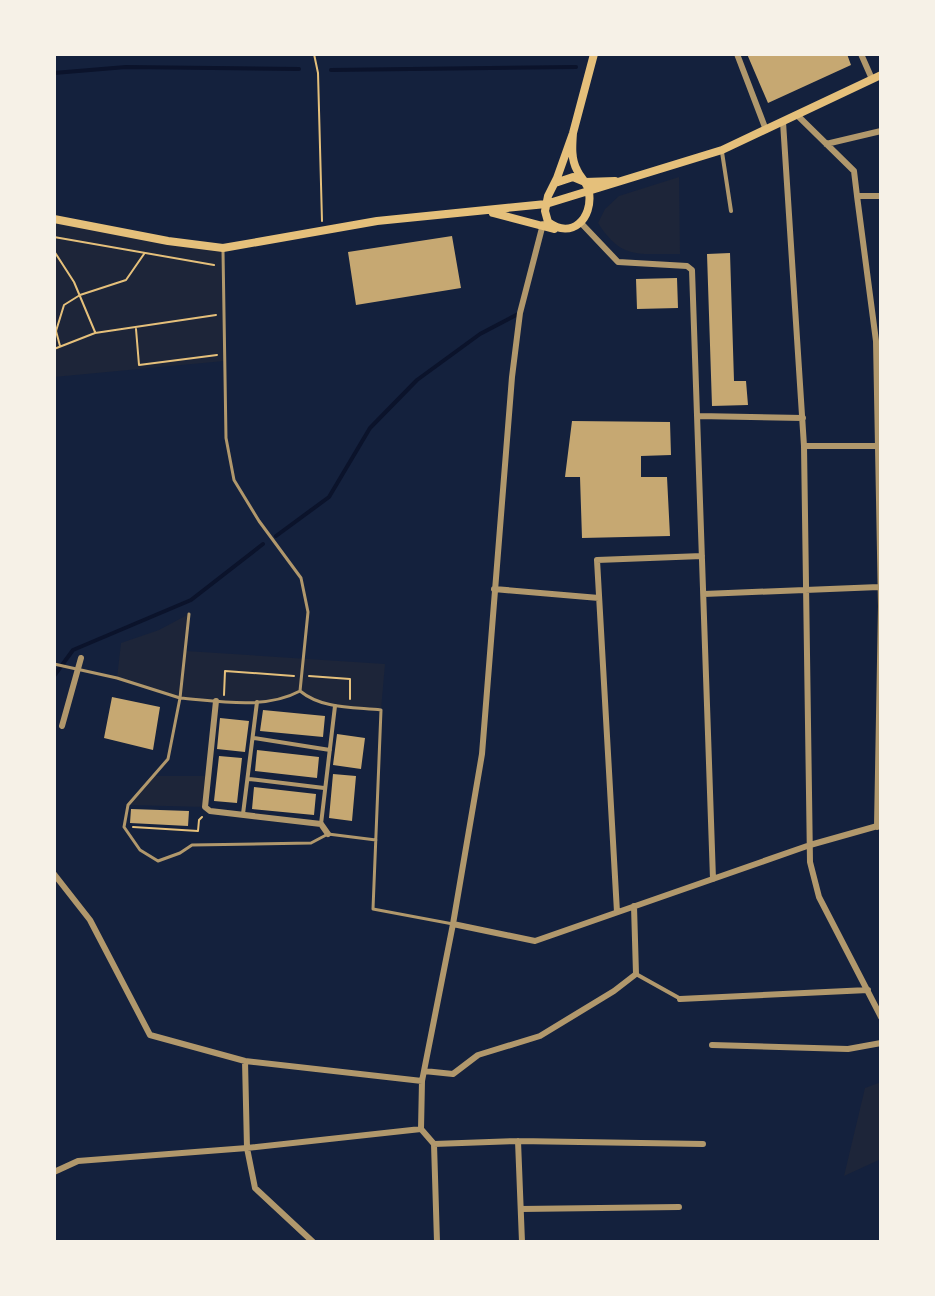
<svg xmlns="http://www.w3.org/2000/svg" width="935" height="1296" font-family="'Archivo Narrow',sans-serif">
<style>
.green{fill:#1d2539}
.lines{fill:none;stroke-linecap:round;stroke-linejoin:round}
.stream{stroke:#0b132b;stroke-width:4}
.building{fill:#c6a872}
.path{stroke:#e5c07b;stroke-width:2}
.service{stroke:#b1986c;stroke-width:3}
.pedestrian{stroke:#b1986c;stroke-width:4}
.minor{stroke:#b1986c;stroke-width:6}
.secondary{stroke:#e5c07b;stroke-width:8}
</style>
<rect width="100%" height="100%" fill="#14213d"/>
<path class="green" d="M679,177L680,254C640,253 622,261 598,223L605,209L619,196Z
M54,219L223,248L224,361L54,377Z
M189,614L186,651L385,664L381,710C353,708 322,709 300,691C270,707 210,705 177,697C157,692 137,684 117,678L121,643L159,630Z
M154,776H207L205,807L128,805Z
M881,1082V1159L844,1176L865,1088Z"/>
<g class="lines">
<path class="stream" d="M331,70L576,67
M54,73L126,67L299,69
M276,536L329,497L370,428L417,380L480,334L520,313
M54,676L73,650L191,600L263,544"/>
</g>
<path class="building" d="M747,54H847L851,65L768,103Z
M452,236L461,288L356,305L348,252Z
M730,253L734,381H746L748,405L712,406L707,254Z
M677,278L678,308L637,309L636,279Z
M572,421L670,422L671,455L641,456V477H667L670,536L582,538L580,477H565Z
M112,697L160,707L153,750L104,738Z
M263,710L325,716L323,737L260,731Z
M220,718L249,721L245,752L217,749Z
M337,734L365,738L361,769L333,765Z
M257,750L319,757L317,778L255,771Z
M219,756L242,758L237,803L214,801Z
M333,774L356,776L352,821L329,818Z
M254,787L316,794L314,815L252,809Z
M131,809L189,811L188,826L130,823Z"/>
<g class="lines">
<path class="path" d="M314,54L318,73L322,221
M54,237L214,265
M54,251L74,282L95,332
M136,329L139,365L217,355
M60,346L56,331L64,305L80,295L126,280L144,254
M54,349L95,333L216,315
M309,676L350,679V699
M224,695L225,671L294,676
M133,827L198,831L199,820L202,817"/>
<path class="service" d="M223,251L226,438L234,480L259,521L301,578L308,612L300,691C322,709 353,707 381,710L373,909L453,924
M54,664L117,678L180,698L189,614
M300,691C265,710 218,701 180,698L168,759L128,805L124,827L140,850L158,861L180,853L192,845L311,843L328,834L376,840"/>
<path class="pedestrian" d="M722,152L731,211
M254,738L330,750
M249,779L324,788
M243,814L257,702
M321,824L335,706
M636,974L679,998"/>
<path class="minor" d="M737,54L766,130
M861,54L872,79
M797,115L854,171L857,196H881
M783,122L804,446L810,862L819,897L881,1017
M826,144L881,131
M857,196L876,341L881,606L877,827
M581,223L618,262L687,266L692,270L713,879
M698,416L803,418
M804,446H880
M494,589L599,598
M704,594L879,587
M216,701L205,807L210,811L321,824L328,834
M62,726L81,658
M54,874L90,920L150,1035L245,1061L422,1081
M617,912L597,560L702,556
M453,924L535,941L810,845L881,825
M680,999L868,990
M712,1045L848,1049L881,1043
M245,1061L247,1148L255,1188L313,1242
M424,1071L453,1074L478,1055L540,1036L614,991L636,974L634,906
M518,1141L522,1242
M434,1144L518,1141L703,1144
M54,1172L78,1161L247,1148L421,1129
M521,1209L679,1207
M437,1242L434,1144L421,1129L422,1081L453,924L482,754L512,377L520,313L543,224"/>
<path class="secondary" d="M573,133C572,146 571,159 577,170C581,179 588,183 589,192C593,218 572,240 548,222L545,211L548,196L557,178L573,133L594,54
M555,183L573,177L585,182L615,181
M493,213L554,229
M54,219L168,241L223,248L377,221L546,204L722,150L881,75"/>
</g>
<rect width="935" height="1296" fill="none" stroke="#f6f1e7" stroke-width="112"/>
</svg>
